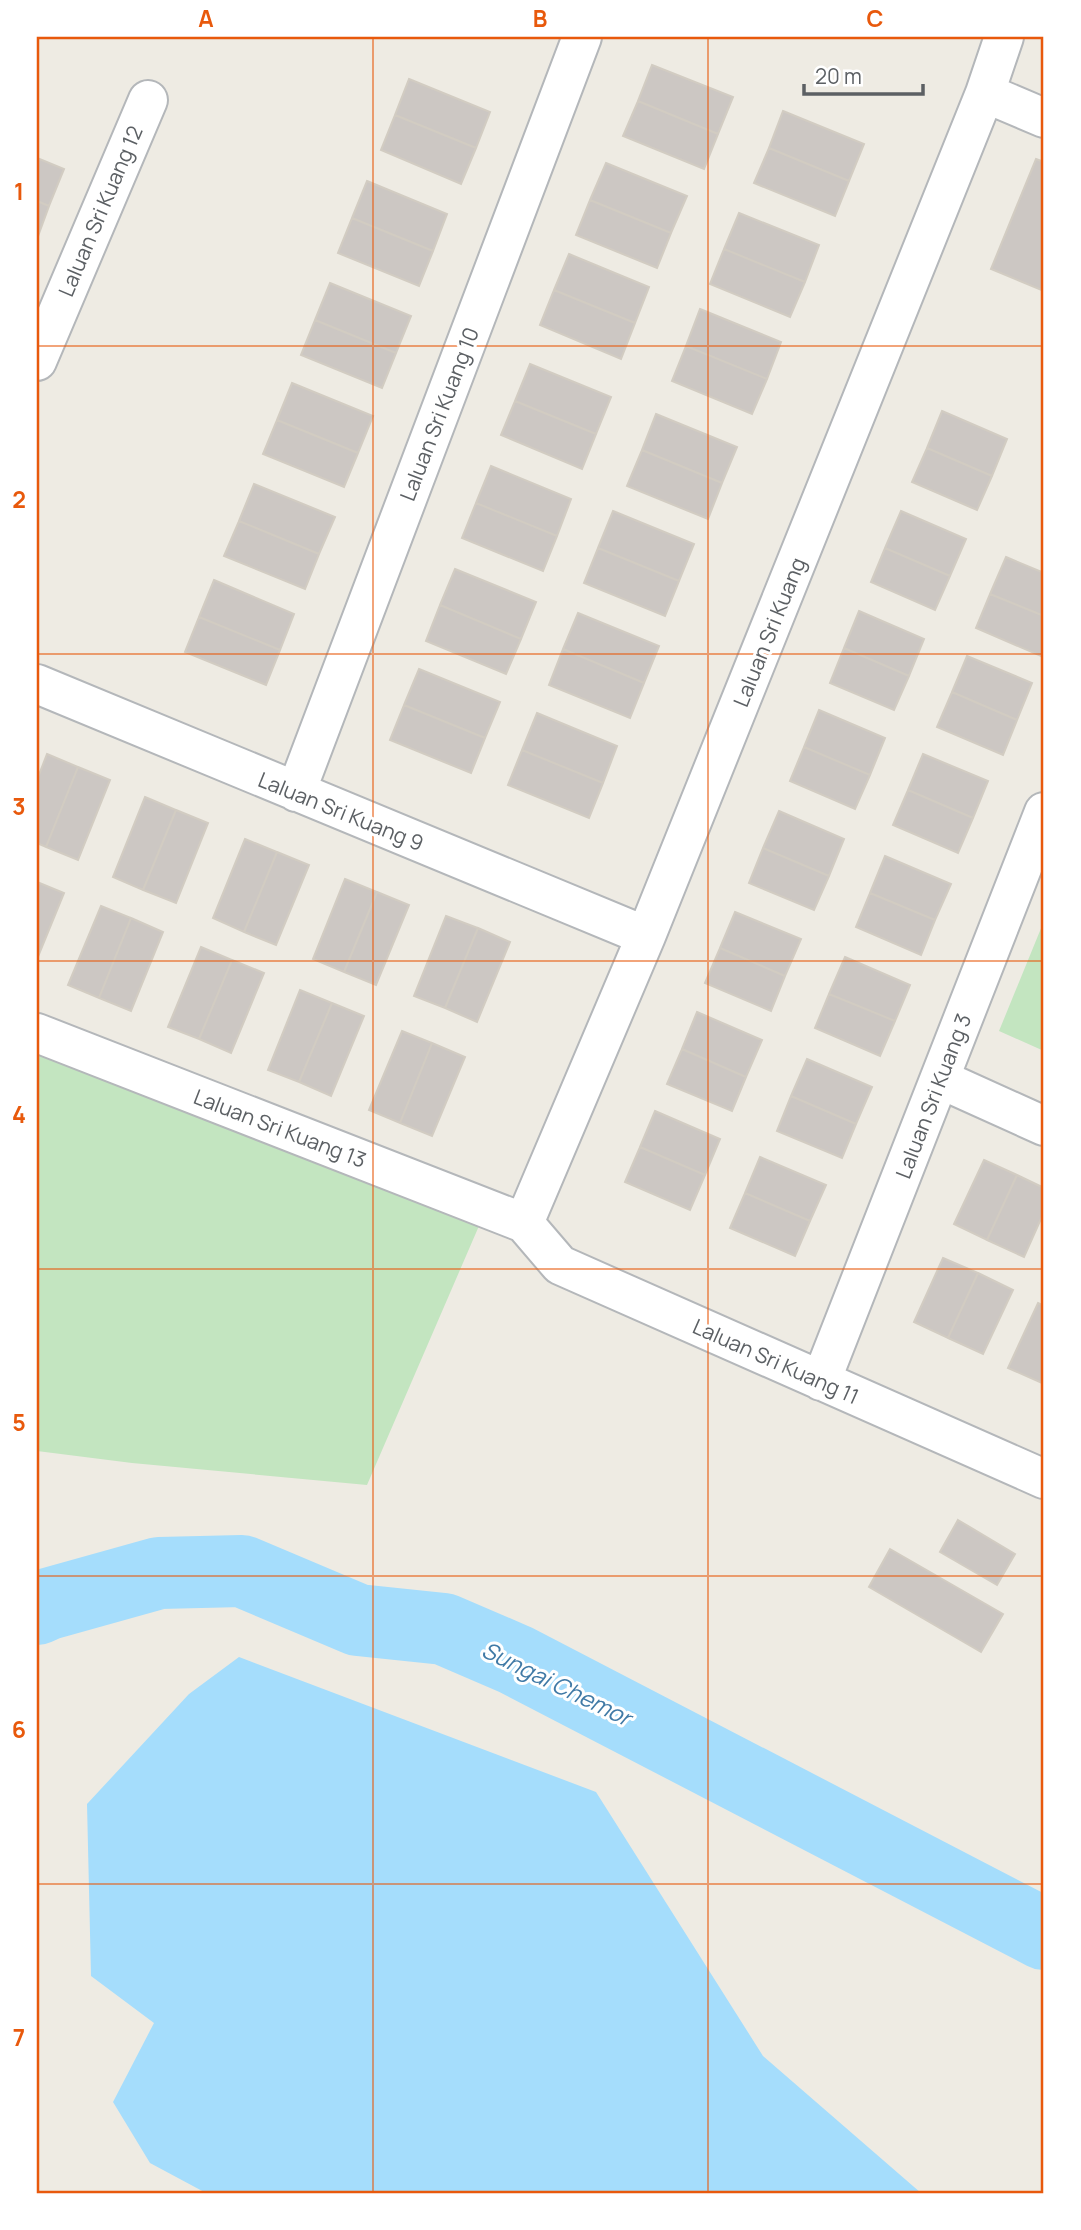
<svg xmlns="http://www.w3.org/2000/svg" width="1081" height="2230" font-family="Manrope,sans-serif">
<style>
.green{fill:#c3e5c0}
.water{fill:#a5ddfc}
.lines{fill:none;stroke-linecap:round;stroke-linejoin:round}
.river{stroke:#a5ddfc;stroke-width:72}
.building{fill:#ccc7c3;stroke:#d2ccc2;stroke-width:2}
.minor-casing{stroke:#b4b7ba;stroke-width:42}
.minor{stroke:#fff;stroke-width:38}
.grid{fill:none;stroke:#e8590c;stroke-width:2;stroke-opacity:0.55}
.labels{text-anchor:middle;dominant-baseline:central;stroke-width:6;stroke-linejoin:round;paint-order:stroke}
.street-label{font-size:21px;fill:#5c6064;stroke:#fff}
.water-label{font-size:23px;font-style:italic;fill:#407aa6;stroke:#fff}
.neatline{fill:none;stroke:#e8590c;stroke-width:2.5}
.grid-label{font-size:23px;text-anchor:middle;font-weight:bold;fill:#e8590c}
</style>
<rect width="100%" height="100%" fill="#eeebe3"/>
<path class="green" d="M1044,921V1051L999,1031Z
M37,1039L485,1212L367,1485L132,1463L37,1451Z"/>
<path class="water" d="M239,1657L596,1792L763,2056L921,2193H206L150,2163L113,2102L154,2023L91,1976L87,1804L189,1694Z"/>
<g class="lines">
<path class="river" d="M37,1609L48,1604L159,1573L242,1571L358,1620L444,1629L516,1660L1044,1934"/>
</g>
<path class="building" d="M652,65L733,97L718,134L638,101Z
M409,79L490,112L476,148L395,115Z
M638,101L718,134L704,169L623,136Z
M783,111L864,144L849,181L769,148Z
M395,115L476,148L461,184L381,150Z
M769,148L849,181L835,216L754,183Z
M37,158L64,169L49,206L37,201Z
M1036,159L1044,162V291L991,269Z
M606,163L687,196L671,233L590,200Z
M367,181L447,214L433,251L352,218Z
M590,200L671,233L657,268L576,235Z
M37,201L49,206L37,239Z
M739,213L819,245L805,282L724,249Z
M352,218L433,251L419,286L338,253Z
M724,249L805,282L790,317L710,284Z
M569,254L649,287L635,323L554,290Z
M330,283L411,316L396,353L315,320Z
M554,290L635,323L621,359L540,325Z
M700,309L781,342L767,379L686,346Z
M315,320L396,353L382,388L301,355Z
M686,346L767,379L752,414L672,381Z
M530,364L611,397L596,434L515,401Z
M292,383L373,416L358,453L277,420Z
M515,401L596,434L582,469L501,435Z
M942,411L1007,439L992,476L927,448Z
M656,414L737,447L722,483L642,450Z
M277,420L358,453L344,487L263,454Z
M927,448L992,476L977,510L912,482Z
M642,450L722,483L708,519L627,486Z
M491,466L571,499L557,536L476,503Z
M254,484L335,517L319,554L239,521Z
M476,503L557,536L543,571L462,538Z
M613,511L694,544L679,581L598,548Z
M901,511L966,539L950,576L885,548Z
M239,521L319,554L305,589L224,556Z
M598,548L679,581L665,616L584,583Z
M885,548L950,576L935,610L871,582Z
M1006,557L1044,573V616L990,594Z
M455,569L536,602L521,639L440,605Z
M214,580L294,614L280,650L199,617Z
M990,594L1044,616V648L1041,656L976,628Z
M440,605L521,639L506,674L426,641Z
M859,611L924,639L909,676L844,648Z
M578,613L659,646L644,683L563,649Z
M199,617L280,650L266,685L185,652Z
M844,648L909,676L894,710L830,683Z
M563,649L644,683L630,718L549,685Z
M967,656L1032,683L1017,720L952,692Z
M419,669L500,702L485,738L404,705Z
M952,692L1017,720L1003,755L937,727Z
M404,705L485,738L471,773L390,740Z
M819,710L885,738L870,775L804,747Z
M537,713L617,746L603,783L522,750Z
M804,747L870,775L855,809L790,781Z
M522,750L603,783L589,818L508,785Z
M47,754L78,767L46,847L37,843V780Z
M923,754L988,781L973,818L908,790Z
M78,767L110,780L78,860L46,847Z
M908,790L973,818L958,853L893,825Z
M145,797L176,810L143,890L113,877Z
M176,810L208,823L176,903L143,890Z
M779,811L844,839L829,876L763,848Z
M245,839L277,852L244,932L213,918Z
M763,848L829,876L814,910L749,883Z
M277,852L309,865L276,945L244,932Z
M885,856L951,884L935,920L870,893Z
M345,879L377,892L344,972L313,959Z
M37,882L64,893L37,959Z
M377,892L409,905L376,985L344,972Z
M870,893L935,920L921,955L856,927Z
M101,906L131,918L99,998L68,985Z
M735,912L801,939L785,976L720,948Z
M446,916L478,928L445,1008L414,996Z
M131,918L163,932L131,1011L99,998Z
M478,928L510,942L477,1022L445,1008Z
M201,947L232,960L199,1039L168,1027Z
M720,948L785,976L771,1011L705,983Z
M845,957L910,985L895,1021L829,994Z
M232,960L264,973L231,1053L199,1039Z
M300,990L332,1003L299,1082L268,1070Z
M829,994L895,1021L880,1056L815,1028Z
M332,1003L364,1016L331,1096L299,1082Z
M697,1012L762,1040L746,1077L682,1049Z
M402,1031L432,1043L400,1123L369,1110Z
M432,1043L465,1057L432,1136L400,1123Z
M682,1049L746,1077L732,1111L667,1084Z
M807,1059L872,1087L856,1124L791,1096Z
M791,1096L856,1124L842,1158L777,1131Z
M655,1111L720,1139L705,1175L640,1147Z
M640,1147L705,1175L690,1210L625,1182Z
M760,1157L826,1185L810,1221L745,1193Z
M984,1160L1017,1175L987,1240L954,1224Z
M1017,1175L1044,1188V1212L1024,1257L987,1240Z
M745,1193L810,1221L795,1256L730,1228Z
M943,1258L978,1273L948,1338L914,1322Z
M978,1273L1013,1290L983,1354L948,1338Z
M1038,1303L1044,1306L1042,1383L1008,1368Z
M958,1520L1015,1554L997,1585L940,1552Z
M890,1549L1003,1614L981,1652L869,1587Z"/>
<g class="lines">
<defs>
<path id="minor" d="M985,93L1044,118
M37,361L148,100
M37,684L646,936
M296,792L582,37
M37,1033L524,1223L560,1265L1044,1479
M940,1079L1044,1126
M524,1223L646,936L985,93L1004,37
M821,1381L1044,812"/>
</defs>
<use href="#minor" class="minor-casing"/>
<use href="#minor" class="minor"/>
</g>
<path class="grid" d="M373,37V2193M708,37V2193M37,346H1044M37,654H1044M37,961H1044M37,1269H1044M37,1576H1044M37,1884H1044"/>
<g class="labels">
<g class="street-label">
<text transform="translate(100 211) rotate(-67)">Laluan Sri Kuang 12</text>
<text transform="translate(439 414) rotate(-69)">Laluan Sri Kuang 10</text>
<text transform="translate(769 632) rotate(-68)">Laluan Sri Kuang</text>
<text transform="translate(341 811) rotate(22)">Laluan Sri Kuang 9</text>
<text transform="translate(933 1096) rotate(-69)">Laluan Sri Kuang 3</text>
<text transform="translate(280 1128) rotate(21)">Laluan Sri Kuang 13</text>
<text transform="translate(776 1361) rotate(24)">Laluan Sri Kuang 11</text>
</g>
<g class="water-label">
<text transform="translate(557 1683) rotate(26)">Sungai Chemor</text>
</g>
</g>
<rect width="1081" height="2230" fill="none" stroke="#ffffff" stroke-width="77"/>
<path d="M804 84v10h119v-10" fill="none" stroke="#5c6064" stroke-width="3.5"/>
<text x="815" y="84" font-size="21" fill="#5c6064" stroke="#ffffff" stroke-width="5" paint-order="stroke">20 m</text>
<rect x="38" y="38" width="1004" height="2154" class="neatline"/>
<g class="grid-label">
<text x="206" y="27">A</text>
<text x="540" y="27">B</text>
<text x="875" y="27">C</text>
<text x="19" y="200">1</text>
<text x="19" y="508">2</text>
<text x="19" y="815">3</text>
<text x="19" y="1123">4</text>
<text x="19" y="1431">5</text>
<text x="19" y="1738">6</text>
<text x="19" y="2046">7</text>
</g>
</svg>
